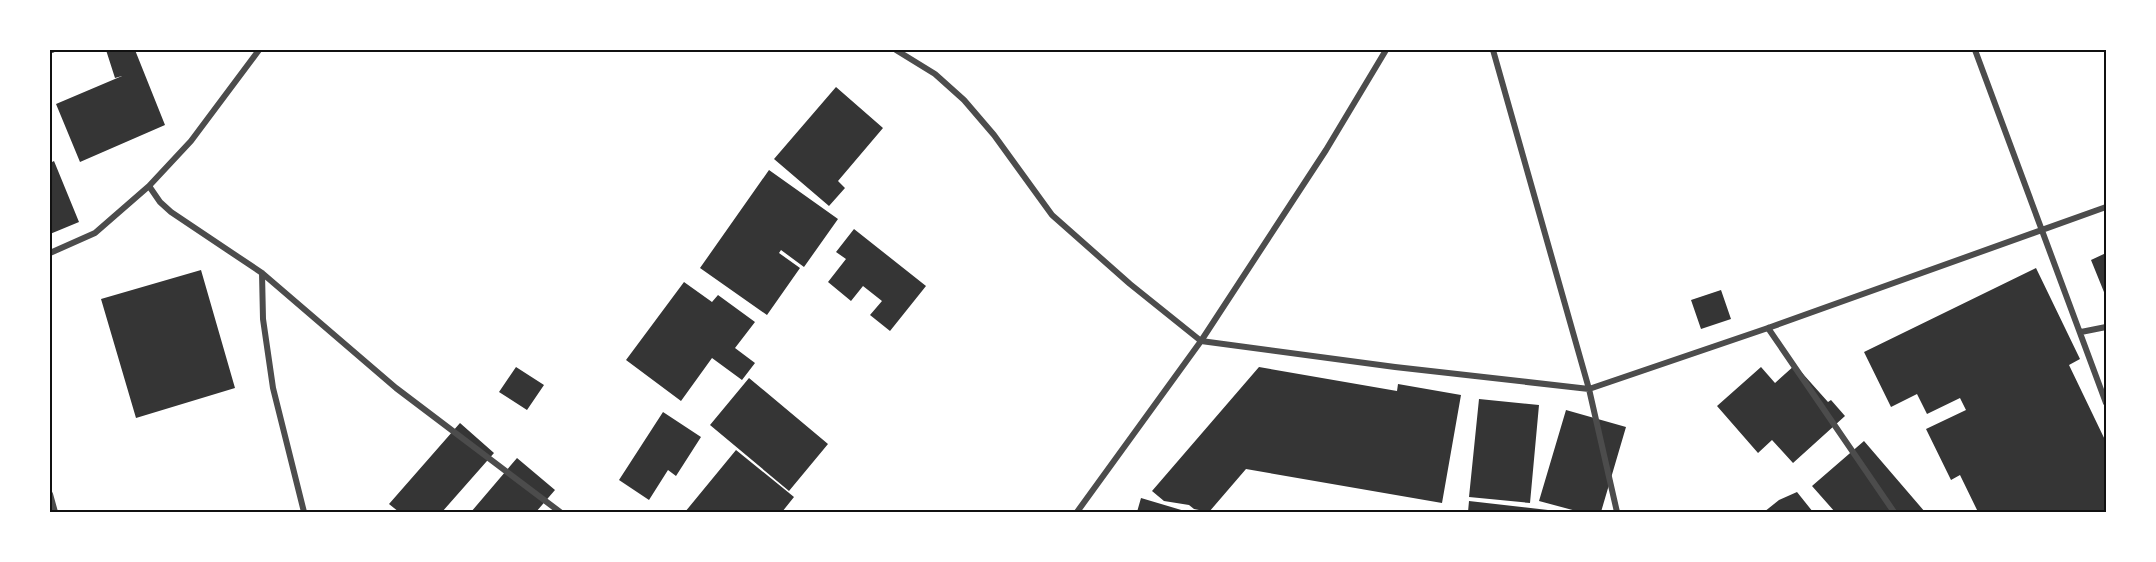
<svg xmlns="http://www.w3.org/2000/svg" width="2156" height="562" font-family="Montserrat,sans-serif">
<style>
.building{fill:#353535}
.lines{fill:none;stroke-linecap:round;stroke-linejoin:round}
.minor{stroke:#4c4c4c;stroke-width:6}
.neatline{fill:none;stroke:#111;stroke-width:2}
</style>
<rect width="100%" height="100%" fill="#fff"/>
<path class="building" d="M106,50H135L165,125L80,162L56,104L122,76L115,78Z
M836,87L883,128L838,181L845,188L829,206L774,159Z
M54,161L79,222L50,234V163Z
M769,170L838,219L804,267L781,250L779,253L800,268L767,315L700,268Z
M854,229L926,286L890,331L870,315L882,301L863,286L851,301L828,282L846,259L836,252Z
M2106,253V297L2091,260Z
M2036,268L2080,359L2069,365L2106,442V512H1978L1960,475L1951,480L1926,429L1966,410L1960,398L1927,414L1917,394L1891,407L1864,352Z
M201,270L235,388L136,418L101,299Z
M684,282L712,302L718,295L755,322L735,348L755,363L742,380L712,358L681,401L626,360Z
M1721,290L1731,319L1701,329L1691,300Z
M1795,365L1828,402L1831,400L1845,416L1793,463L1772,440L1758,453L1717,406L1761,367L1775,383Z
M516,367L544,385L527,410L499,392Z
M1259,367L1397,391L1398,384L1461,395L1442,503L1246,469L1209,512L1194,509L1189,505L1164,501L1152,491Z
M749,378L828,444L789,491L710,425Z
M1479,399L1539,405L1530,503L1469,497Z
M1566,410L1626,427L1601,512H1580L1539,501Z
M663,412L701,437L676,476L668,470L649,500L619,480Z
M460,423L494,453L442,512H399L389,504Z
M1864,441L1925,512H1835L1812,486Z
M736,450L794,497L782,512H685Z
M517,458L555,490L536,512H471Z
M1797,492L1813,512H1764L1779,500Z
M1141,498L1188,512H1137Z
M1469,501L1548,510L1547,512H1468Z"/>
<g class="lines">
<path class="minor" d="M50,50H52
M896,50L935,74L964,100L994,135L1052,215L1130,284L1201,341L1395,367L1589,389L1768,328L2106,207
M1493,50L1589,389L1617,512
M1975,50L2106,403
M149,186L160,202L171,212L262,273L396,388L560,512
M50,253L95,233L149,186L191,141L259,50
M262,273L263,319L273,388L304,512
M1768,328L1894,512
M2081,332L2106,327
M50,494L55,512
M1077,512L1201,341L1326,150L1386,50"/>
</g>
<rect width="2156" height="562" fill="none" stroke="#ffffff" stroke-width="102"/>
<rect x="51" y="51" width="2054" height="460" class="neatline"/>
</svg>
